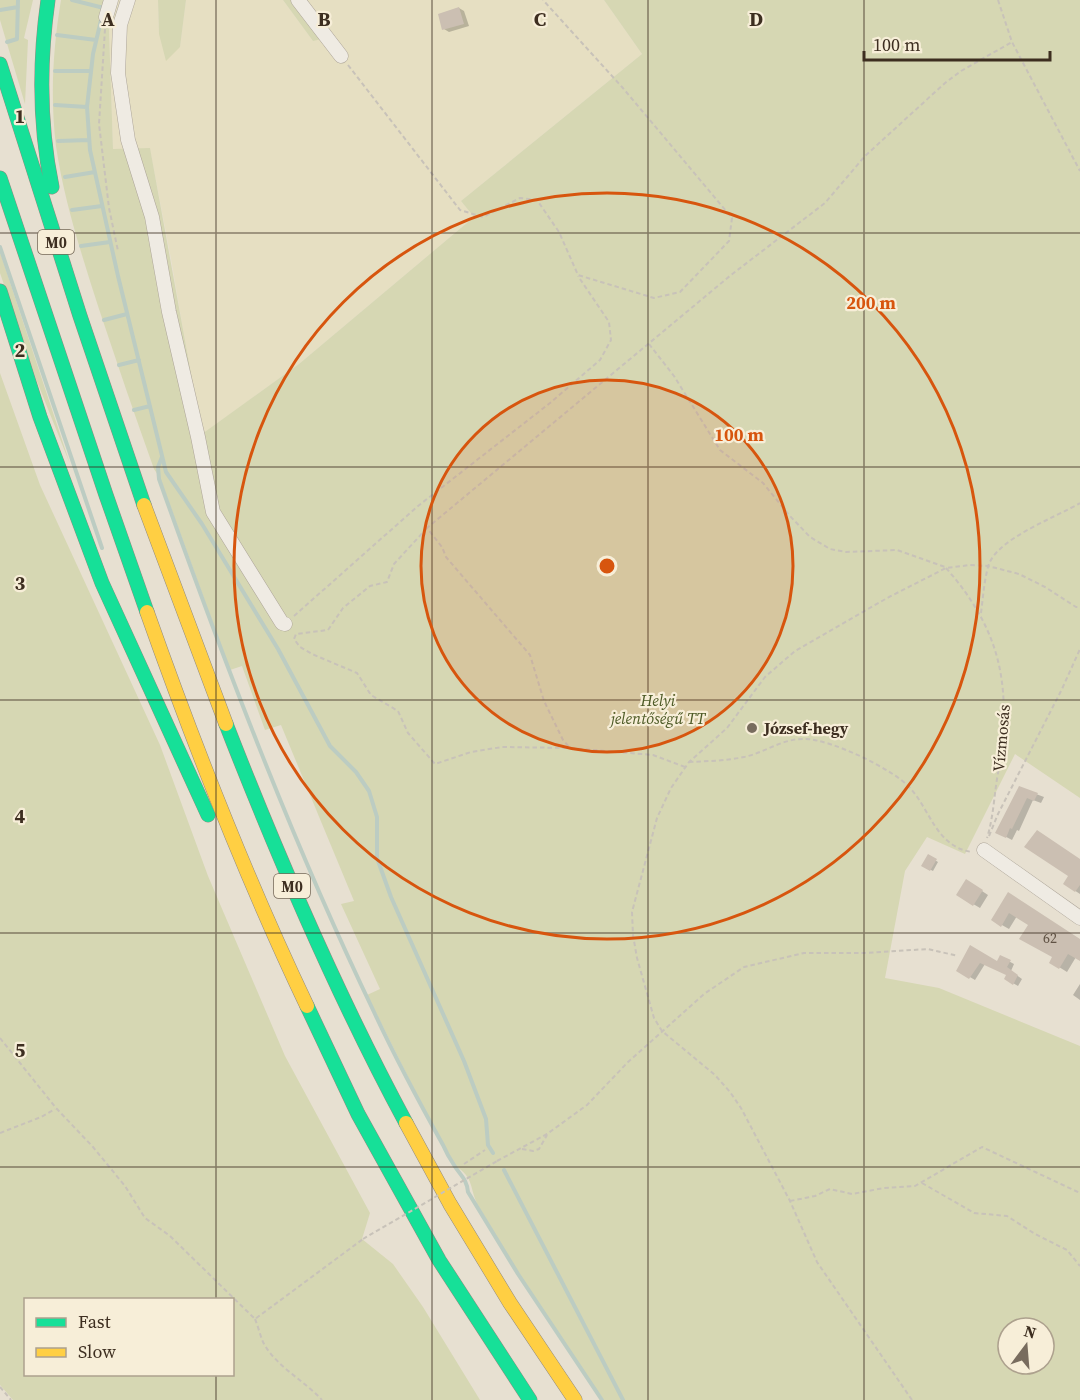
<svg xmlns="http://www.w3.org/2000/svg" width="1080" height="1400" font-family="'Source Serif 4',serif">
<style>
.farmland{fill:#e6dfc2}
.green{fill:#d6d7b3;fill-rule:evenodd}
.shadow{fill:#0003}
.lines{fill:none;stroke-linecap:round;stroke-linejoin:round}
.stream{stroke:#bcccc2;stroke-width:4}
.building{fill:#cbbfb2}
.street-casing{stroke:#ada599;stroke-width:15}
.fast-casing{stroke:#928b80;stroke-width:15}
.slow-casing{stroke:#928b80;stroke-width:15}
.path{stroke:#c8c2b9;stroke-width:2;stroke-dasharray:4.5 3;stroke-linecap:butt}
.street{stroke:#efebe3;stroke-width:14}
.fast{stroke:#16e098;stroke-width:14}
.slow{stroke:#ffcf43;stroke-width:14}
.path-bridge{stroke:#c8c2b9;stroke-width:2;stroke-dasharray:4.5 3;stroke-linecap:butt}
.grid{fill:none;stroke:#3d2e20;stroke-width:1.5;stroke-opacity:0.55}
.ring{fill:none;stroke:#d7550e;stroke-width:3}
.poi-dot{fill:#786c5e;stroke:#f7eed8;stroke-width:2}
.labels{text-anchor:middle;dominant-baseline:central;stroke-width:4.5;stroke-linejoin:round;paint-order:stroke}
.number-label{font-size:14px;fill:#605244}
.shield{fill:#f7eed8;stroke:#756857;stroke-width:1.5}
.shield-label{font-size:15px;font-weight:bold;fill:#3d2e20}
.park-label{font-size:16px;font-style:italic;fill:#4d5a26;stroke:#f7eed8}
.poi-label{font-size:16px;font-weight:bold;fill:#3d2e20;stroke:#f7eed8;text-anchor:start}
.street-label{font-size:16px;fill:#3d2e20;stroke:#f7eed8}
.grid-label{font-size:20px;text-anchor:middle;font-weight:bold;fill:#3d2e20;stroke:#f7eed8;stroke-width:4.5;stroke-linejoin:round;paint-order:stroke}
.centre{fill:#d7550e;stroke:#f7eed8;stroke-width:3}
.ring-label{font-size:18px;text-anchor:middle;font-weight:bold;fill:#d7550e;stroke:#f7eed8;stroke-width:4.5;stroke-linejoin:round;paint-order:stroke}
</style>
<rect width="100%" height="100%" fill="#e7e0d1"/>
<path class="farmland" d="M118,0H158L159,34L180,47L186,0H283L313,41L299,0H604L642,54L461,201L474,217L299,364L201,435L172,264L150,149L113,150L109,30Z"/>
<path class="green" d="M0,0H33L24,38L28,40L25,104L0,20Z
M61,0H118L109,30L113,149L150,148L202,434L299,364L474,217L461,201L642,54L604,0H1080V798L1015,754L965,854L927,837L905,871L885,978L939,988L1080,1046V1400H604C558,1338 518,1273 479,1207C469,1190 475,1177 455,1166L414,1089L367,995L380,989L341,904L354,901L281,725L265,730L242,666L230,670L160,478L154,469C135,416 117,363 99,309C82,256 64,201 56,146C50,97 53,48 61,0ZM1008,1328H1044V1364H1008Z
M158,0H186L180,47L166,61L159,34Z
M283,0H299L326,38L313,41Z
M0,252L70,464L36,379L0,273Z
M0,373L40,485L160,745L208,876L285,1056L370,1213L362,1239L393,1264L423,1307L480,1400H13L0,1385ZM26,1300H232V1374H26Z"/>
<path class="shadow" d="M459,8L464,11L469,26L449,32L444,29Z
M1020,788L1044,797L1041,803L1033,800L1019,831L1017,830L1012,840L997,832Z
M928,856L938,862L933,871L923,866Z
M1080,860V894L1065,884Z
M967,881L988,895L980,908L958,895Z
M1008,894L1080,940V960L1076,957L1067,972L1051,962L1054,957L1030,924L1017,916L1009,929L993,920Z
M971,947L998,963L1001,957L1014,964L1011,971L1022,979L1018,986L1006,979L1008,975L985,964L975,980L958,970Z
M1080,984V1000L1073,995Z"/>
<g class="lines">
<path class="stream" d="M72,0L104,8
M0,10L18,7
M102,16L93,54L87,107L90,150L118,276L166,472L202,524L278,649L330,746L356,772L369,791L377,817V858L391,897L464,1061L486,1119L488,1145L493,1153
M57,35L96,40
M7,42L17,39L18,0
M55,71H91
M55,105L87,107
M58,141L89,140
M65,177L95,172
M72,210L102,206
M81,246L110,242
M0,247L102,548
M104,320L127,314
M119,365L139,360
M134,410L150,406
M162,457L158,467L159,479C223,659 291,839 374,1012C395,1057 419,1102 443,1145C446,1152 450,1159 454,1165C460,1175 467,1179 468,1192L518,1274L602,1400
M504,1170L623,1400"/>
</g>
<path class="building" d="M459,7L464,24L442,30L438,14Z
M1019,786L1038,793L1034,801L1027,798L1012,829L1010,828L1006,838L995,833Z
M1037,830L1080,859V885L1075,892L1063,884L1068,876L1024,847Z
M928,854L937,859L930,871L921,866Z
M966,879L983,890L973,906L956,895Z
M1008,892L1080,939V961L1068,954L1059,969L1049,963L1052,957L1019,939L1028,925L1009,913L1001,927L991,920Z
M970,945L997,961L1000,955L1011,960L1007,967L1018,975L1013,985L1004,979L1006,975L980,963L969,979L956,971Z"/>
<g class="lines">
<defs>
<path id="street" d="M128,0L120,25L118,73L128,140L152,217L169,312L198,437L213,512L282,623L285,624
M298,0L341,56
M106,17L111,0
M984,850L1080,918"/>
<path id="fast" d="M48,0C39,63 39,124 52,187
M0,64L80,316L144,505
M0,178L106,495L147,612
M0,291L40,417L102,583L208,815
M226,724C279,860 337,995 406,1123
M307,1006L358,1114L439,1260L530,1400"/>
<path id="slow" d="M144,505L226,724
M147,612C194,745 246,878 307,1006
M406,1123L450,1204L510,1303L575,1400"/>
</defs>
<use href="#street" class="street-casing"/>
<use href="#fast" class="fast-casing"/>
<use href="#slow" class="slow-casing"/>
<path class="path" d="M998,0L1012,42L1080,171
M105,29L99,124L109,208L118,251
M348,65L460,210L483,217L520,198L537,200L559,232L578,275L654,298L680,292L729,241L732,218L622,87L543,0
M649,344L674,376L720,450L763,483L789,515L810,537L830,549L846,552L897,550L945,567
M427,528L394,564L387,582L370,586L343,608L328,630L296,634L294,639L300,647L312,654L357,673L371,695L398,711L408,733L435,764L471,752L502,747L570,748
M946,568C1005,635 1012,693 997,779C994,798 993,819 987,838
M981,613C983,598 984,582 988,567C995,539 1055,518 1080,503
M294,616L418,506L550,403L600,360L611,340L609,322L578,276
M689,762C707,761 726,761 744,757C764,753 783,738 805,739C830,739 894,769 911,789C931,812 937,847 972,852
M685,767L653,755L570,748L563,740L544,701L530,655L446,557L442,547L427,528L731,275L825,203L865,156L945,83L961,71L1012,42
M989,836L998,814L1062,689L1080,649
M0,1038L56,1108L93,1147L125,1186L145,1218L170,1236L255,1319L363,1239
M0,1133L41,1117L55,1109
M522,1149L533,1151L539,1149L547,1135
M497,1161L547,1134L587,1105L628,1062L704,994L744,967L804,953H864L928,949L958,956
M464,1164L485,1150
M922,1183L974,1213L1007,1216L1035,1234L1067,1250L1080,1266
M790,1201L815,1196L830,1189L852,1194L884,1188L915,1186L982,1147L1080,1193
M255,1319C258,1326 260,1335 263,1342C276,1367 304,1380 322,1400
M0,1387L11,1400
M912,1400L817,1262L790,1201L741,1108L730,1092L715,1075L662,1031L654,1018L637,958L633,935L632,912L657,818L671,788L689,762L727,728L765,677L795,651L889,597L946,568L970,565L988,566L1019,574L1045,587L1076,607H1080"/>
<use href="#street" class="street"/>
<use href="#fast" class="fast"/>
<use href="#slow" class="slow"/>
<path class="path-bridge" d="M363,1239L497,1161"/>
</g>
<path class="grid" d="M216,0V1300M432,0V1400M648,0V1400M864,0V1400M0,233H1080M0,467H1080M0,700H1080M0,933H1080M0,1167H1080M216,1374V1400"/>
<circle cx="607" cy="566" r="186" fill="#d7550e" fill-opacity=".12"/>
<g class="ring">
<circle cx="607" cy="566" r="186"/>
<circle cx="607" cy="566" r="373"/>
</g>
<circle class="poi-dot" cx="752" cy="728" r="6"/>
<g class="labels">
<g class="number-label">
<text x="1050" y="938">62</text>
</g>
<g class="shield">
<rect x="38" y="230" width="36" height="24" rx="4.5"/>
<rect x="274" y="874" width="36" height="24" rx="4.5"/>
</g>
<g class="shield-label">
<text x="56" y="242">M0</text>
<text x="292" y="886">M0</text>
</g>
<g class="park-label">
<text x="658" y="700">Helyi<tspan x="658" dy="18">jelentőségű TT</tspan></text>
</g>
<g class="poi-label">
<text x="764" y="728">József-hegy</text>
</g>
<g class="street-label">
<text transform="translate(1001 738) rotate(-85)">Vízmosás</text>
</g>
</g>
<g class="grid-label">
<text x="108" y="26">A</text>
<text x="324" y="26">B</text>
<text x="540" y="26">C</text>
<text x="756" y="26">D</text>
<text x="20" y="123">1</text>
<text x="20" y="357">2</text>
<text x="20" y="590">3</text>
<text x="20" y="823">4</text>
<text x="20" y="1057">5</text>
</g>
<circle cx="607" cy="566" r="9" class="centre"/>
<g class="ring-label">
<text x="871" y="309">200 m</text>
<text x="739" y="441">100 m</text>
</g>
<rect x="24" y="1298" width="210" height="78" fill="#f7eed8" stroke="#ada18e" stroke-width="1.5"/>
<rect x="36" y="1318" width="30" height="9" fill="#16e098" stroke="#ada18e" stroke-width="1.5"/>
<text x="78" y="1328" font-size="18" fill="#3d2e20">Fast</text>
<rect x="36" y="1348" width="30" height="9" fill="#ffcf43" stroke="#ada18e" stroke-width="1.5"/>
<text x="78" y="1358" font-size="18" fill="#3d2e20">Slow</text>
<g transform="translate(1026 1346) rotate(16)"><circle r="28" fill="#f7eed8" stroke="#ada18e" stroke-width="1.5"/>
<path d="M0-4.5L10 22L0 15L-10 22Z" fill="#786c5e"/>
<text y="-9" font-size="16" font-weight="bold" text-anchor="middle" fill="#3d2e20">N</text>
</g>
<path d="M864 51v9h186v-9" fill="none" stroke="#3d2e20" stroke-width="3"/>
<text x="873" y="51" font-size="18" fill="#3d2e20" stroke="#f7eed8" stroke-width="4.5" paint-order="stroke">100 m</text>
</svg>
